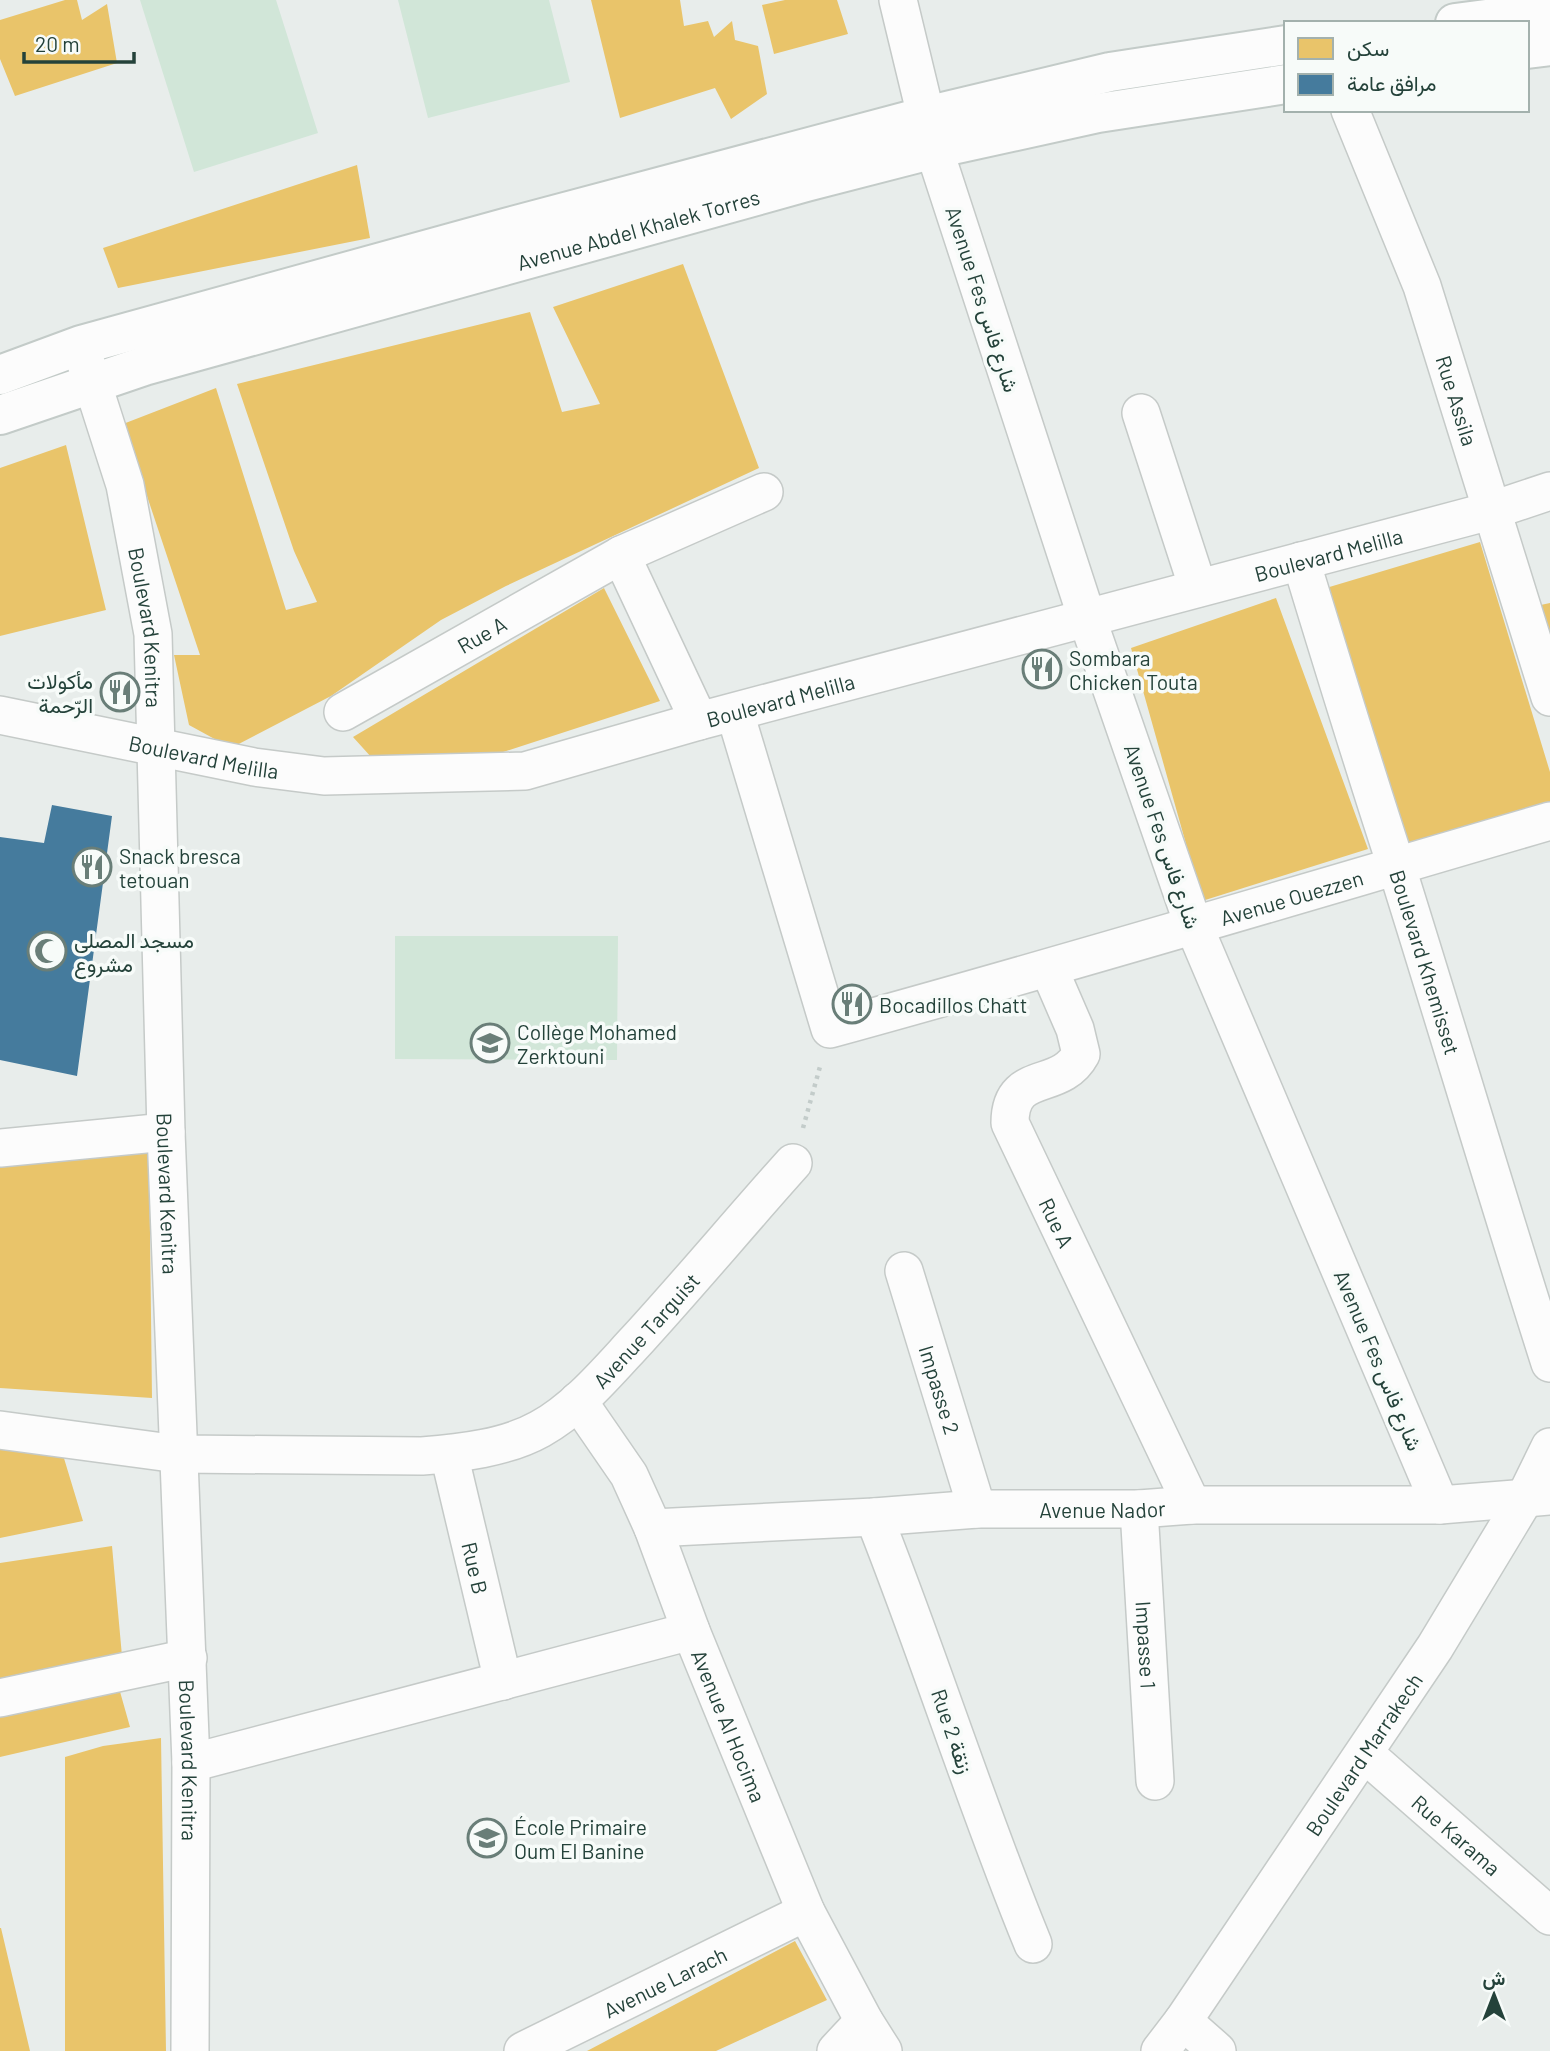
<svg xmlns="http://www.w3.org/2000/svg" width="1550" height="2051" font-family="Barlow,Vazirmatn,sans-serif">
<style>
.green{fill:#d1e6d8}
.homes{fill:#e9c46a}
.public{fill:#457b9d}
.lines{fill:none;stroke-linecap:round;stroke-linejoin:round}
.street-casing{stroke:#c5cac8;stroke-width:40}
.secondary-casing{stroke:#c3cbc8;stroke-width:42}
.path{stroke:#c3ccca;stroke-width:4.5;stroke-dasharray:3.5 5;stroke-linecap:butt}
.street{stroke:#fcfcfc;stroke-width:37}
.secondary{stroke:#fcfcfc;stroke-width:38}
.labels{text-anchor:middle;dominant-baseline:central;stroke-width:7;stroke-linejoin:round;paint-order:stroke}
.street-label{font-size:21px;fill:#24423a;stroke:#f7fbf9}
.poi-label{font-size:21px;fill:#24423a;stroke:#f7fbf9;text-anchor:start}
</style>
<rect width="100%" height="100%" fill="#e8edeb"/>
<path class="green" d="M140,0H276L318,133L194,172Z
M398,0H549L570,82L428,118Z
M395,936H618L617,1060L395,1059Z"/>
<path class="homes" d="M65,0H77L82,20L107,4L117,63L15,96L0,59V20Z
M591,0H680L684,26L708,21L714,37L732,21L735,40L758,46L767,94L731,119L715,88L620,118Z
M785,0H837L848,34L774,54L762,5Z
M357,165L370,238L118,288L103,248Z
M683,264L759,468L506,586L441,620L331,696L231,748L189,725L174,655H200L123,424L216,388L286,610L317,602L294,551L237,384L530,312L562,412L600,404L553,307Z
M66,445L106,610L0,636V468Z
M1480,542L1550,772V804L1397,849L1316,591Z
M604,588L660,701L500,753L372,758L353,737Z
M1276,598L1368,849L1202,901L1131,648Z
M1550,603V646L1536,606Z
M149,1149L152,1398L0,1388V1166Z
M0,1448L63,1455L83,1521L0,1538Z
M112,1546L123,1667L0,1690V1563Z
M117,1681L130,1727L0,1757V1707Z
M161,1738L166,2051H65V1757L103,1746Z
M0,1928H1L30,2051H0Z
M795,1941L827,2000L716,2051H587Z"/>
<path class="public" d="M52,805L112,816L77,1076L0,1060V837L44,843Z"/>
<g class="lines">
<defs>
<g id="street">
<path d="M898,0L934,149L1087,618L1193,924L1440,1505"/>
<path id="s1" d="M1350,110L1422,286L1550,697"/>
<path id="s2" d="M83,354L125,485L153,634L166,1132L191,1763L190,2051"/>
<path d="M1141,413L1198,588"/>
<path d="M621,555L699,721"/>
<path id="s3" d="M1301,561C1332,663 1363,764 1396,865C1448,1031 1497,1197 1550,1363"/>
<path id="s4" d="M343,712L621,555L764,492"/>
<path id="s5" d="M735,713L830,1029C1071,963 1310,891 1550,821"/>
<path id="s6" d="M0,715L254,767L324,776L525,771L699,721L1490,511L1550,491"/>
<path id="s7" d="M1049,969L1075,1029L1081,1054C1060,1093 1010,1068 1010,1123L1192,1505"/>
<path d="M0,1148L166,1132"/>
<path id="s8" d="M904,1271L977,1509"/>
<path id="s9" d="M578,1401L629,1475L653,1528L691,1631L806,1912L864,2021L883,2051"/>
<path id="s10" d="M0,1430L178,1454L422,1456C461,1453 506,1448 540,1429C578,1408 609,1370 638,1339C691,1281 741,1221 793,1163"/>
<path id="s11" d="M449,1454L503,1681"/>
<path id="s12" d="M1139,1509L1155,1781"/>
<path d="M874,1517C930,1658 975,1803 1033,1944"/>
<path id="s13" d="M653,1528L874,1517L977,1509H1139L1192,1505H1440L1550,1496"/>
<path d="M0,1698L188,1658"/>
<path id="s14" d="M1365,1754L1550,1916"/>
<path d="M191,1763L691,1631"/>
<path d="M1183,2021L1217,2051"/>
<path id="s15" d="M523,2051L806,1912"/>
<path d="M836,2051L864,2021"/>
<path id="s16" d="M1160,2051L1183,2021L1435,1647L1525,1498L1550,1447"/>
</g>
<g id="secondary">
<path d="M1455,23L1550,11"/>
<path d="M1527,49L1550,46"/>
<path d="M0,375L81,345L505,228L926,116L1110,72L1286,45"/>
<path id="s17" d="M0,415L144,366L806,182L934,149L1098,113L1286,84"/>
</g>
</defs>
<use href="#street" class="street-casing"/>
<use href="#secondary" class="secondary-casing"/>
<path class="path" d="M803,1128L821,1063"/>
<use href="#street" class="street"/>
<use href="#secondary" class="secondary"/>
</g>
<defs>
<symbol id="restaurant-ring" viewBox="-11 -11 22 22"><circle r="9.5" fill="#f7fbf9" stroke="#697e78" stroke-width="1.5"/><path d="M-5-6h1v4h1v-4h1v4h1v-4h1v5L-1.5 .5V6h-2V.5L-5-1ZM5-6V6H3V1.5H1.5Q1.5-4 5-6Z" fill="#697e78"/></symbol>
<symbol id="mosque-ring" viewBox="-11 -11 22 22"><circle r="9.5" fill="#f7fbf9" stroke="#697e78" stroke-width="1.5"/><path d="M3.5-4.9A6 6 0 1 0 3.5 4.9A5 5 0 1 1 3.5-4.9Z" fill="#697e78"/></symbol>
<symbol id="school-ring" viewBox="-11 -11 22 22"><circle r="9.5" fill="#f7fbf9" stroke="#697e78" stroke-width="1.5"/><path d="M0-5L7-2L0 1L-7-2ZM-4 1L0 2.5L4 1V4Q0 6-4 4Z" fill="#697e78"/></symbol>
</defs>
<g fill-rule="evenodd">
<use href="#restaurant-ring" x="1020" y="647" width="44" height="44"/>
<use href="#restaurant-ring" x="98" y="670" width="44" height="44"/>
<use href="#restaurant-ring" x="70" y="845" width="44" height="44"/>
<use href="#mosque-ring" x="25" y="929" width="44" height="44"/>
<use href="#restaurant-ring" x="830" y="982" width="44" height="44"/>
<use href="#school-ring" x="468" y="1021" width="44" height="44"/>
<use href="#school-ring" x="465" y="1816" width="44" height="44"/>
</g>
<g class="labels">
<g class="street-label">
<text stroke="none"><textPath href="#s17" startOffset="665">Avenue Abdel Khalek Torres</textPath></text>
<text transform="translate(983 299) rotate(72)">Avenue Fes شارع فاس</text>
<text stroke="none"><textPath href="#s1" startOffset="310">Rue Assila</textPath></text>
<text stroke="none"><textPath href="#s6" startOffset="1363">Boulevard Melilla</textPath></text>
<text stroke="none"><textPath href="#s2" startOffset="282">Boulevard Kenitra</textPath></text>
<text stroke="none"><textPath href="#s4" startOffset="159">Rue A</textPath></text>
<text stroke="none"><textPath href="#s6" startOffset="796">Boulevard Melilla</textPath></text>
<text stroke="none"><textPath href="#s6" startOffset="208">Boulevard Melilla</textPath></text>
<text transform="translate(1163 836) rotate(71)">Avenue Fes شارع فاس</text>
<text stroke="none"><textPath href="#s5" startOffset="810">Avenue Ouezzen</textPath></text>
<text stroke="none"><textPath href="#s3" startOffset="420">Boulevard Khemisset</textPath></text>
<text stroke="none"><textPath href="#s2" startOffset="849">Boulevard Kenitra</textPath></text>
<text stroke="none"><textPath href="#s7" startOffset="308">Rue A</textPath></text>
<text stroke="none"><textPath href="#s10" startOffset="691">Avenue Targuist</textPath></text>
<text transform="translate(1379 1360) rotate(67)">Avenue Fes شارع فاس</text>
<text stroke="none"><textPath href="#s8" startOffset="124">Impasse 2</textPath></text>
<text stroke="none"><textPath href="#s13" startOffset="450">Avenue Nador</textPath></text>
<text stroke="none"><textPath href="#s11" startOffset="117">Rue B</textPath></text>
<text stroke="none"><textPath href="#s12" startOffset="136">Impasse 1</textPath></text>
<text stroke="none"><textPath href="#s9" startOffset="360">Avenue Al Hocima</textPath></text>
<text transform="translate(953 1731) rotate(71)">Rue 2 زنقة</text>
<text stroke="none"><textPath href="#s16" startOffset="360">Boulevard Marrakech</textPath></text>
<text stroke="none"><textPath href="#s2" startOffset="1416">Boulevard Kenitra</textPath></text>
<text stroke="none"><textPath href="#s14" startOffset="122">Rue Karama</textPath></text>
<text stroke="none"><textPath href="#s15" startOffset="158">Avenue Larach</textPath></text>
</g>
<g class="poi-label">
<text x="1069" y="657">Sombara<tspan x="1069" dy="24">Chicken Touta</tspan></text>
<text x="93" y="680" text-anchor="end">مأكولات<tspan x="93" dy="24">الرّحمة</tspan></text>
<text x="119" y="855">Snack bresca<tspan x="119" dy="24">tetouan</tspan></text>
<text x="74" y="939">مسجد المصلى<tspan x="74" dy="24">مشروع</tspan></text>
<text x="879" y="1004">Bocadillos Chatt</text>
<text x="517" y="1031">Collège Mohamed<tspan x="517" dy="24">Zerktouni</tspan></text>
<text x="514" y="1826">École Primaire<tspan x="514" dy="24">Oum El Banine</tspan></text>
</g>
</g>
<rect x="1284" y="21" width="245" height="91" fill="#f7fbf9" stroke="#a3b1ad" stroke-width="2"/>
<rect x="1298" y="38" width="35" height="21" fill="#e9c46a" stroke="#a3b1ad" stroke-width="2"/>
<text x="1347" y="56" font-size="21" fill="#24423a">سكن</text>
<rect x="1298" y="74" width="35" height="21" fill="#457b9d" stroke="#a3b1ad" stroke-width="2"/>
<text x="1347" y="91" font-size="21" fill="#24423a">مرافق عامة</text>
<g transform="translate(1494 1995)" stroke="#f7fbf9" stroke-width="5" paint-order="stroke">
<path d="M0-5L12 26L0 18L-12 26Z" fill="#24423a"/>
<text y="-10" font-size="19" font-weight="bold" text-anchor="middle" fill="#24423a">ش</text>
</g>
<path d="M24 52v10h110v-10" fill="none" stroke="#24423a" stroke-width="3.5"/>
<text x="35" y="52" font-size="21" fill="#24423a" stroke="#f7fbf9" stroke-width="5" paint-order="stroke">20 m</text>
</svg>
